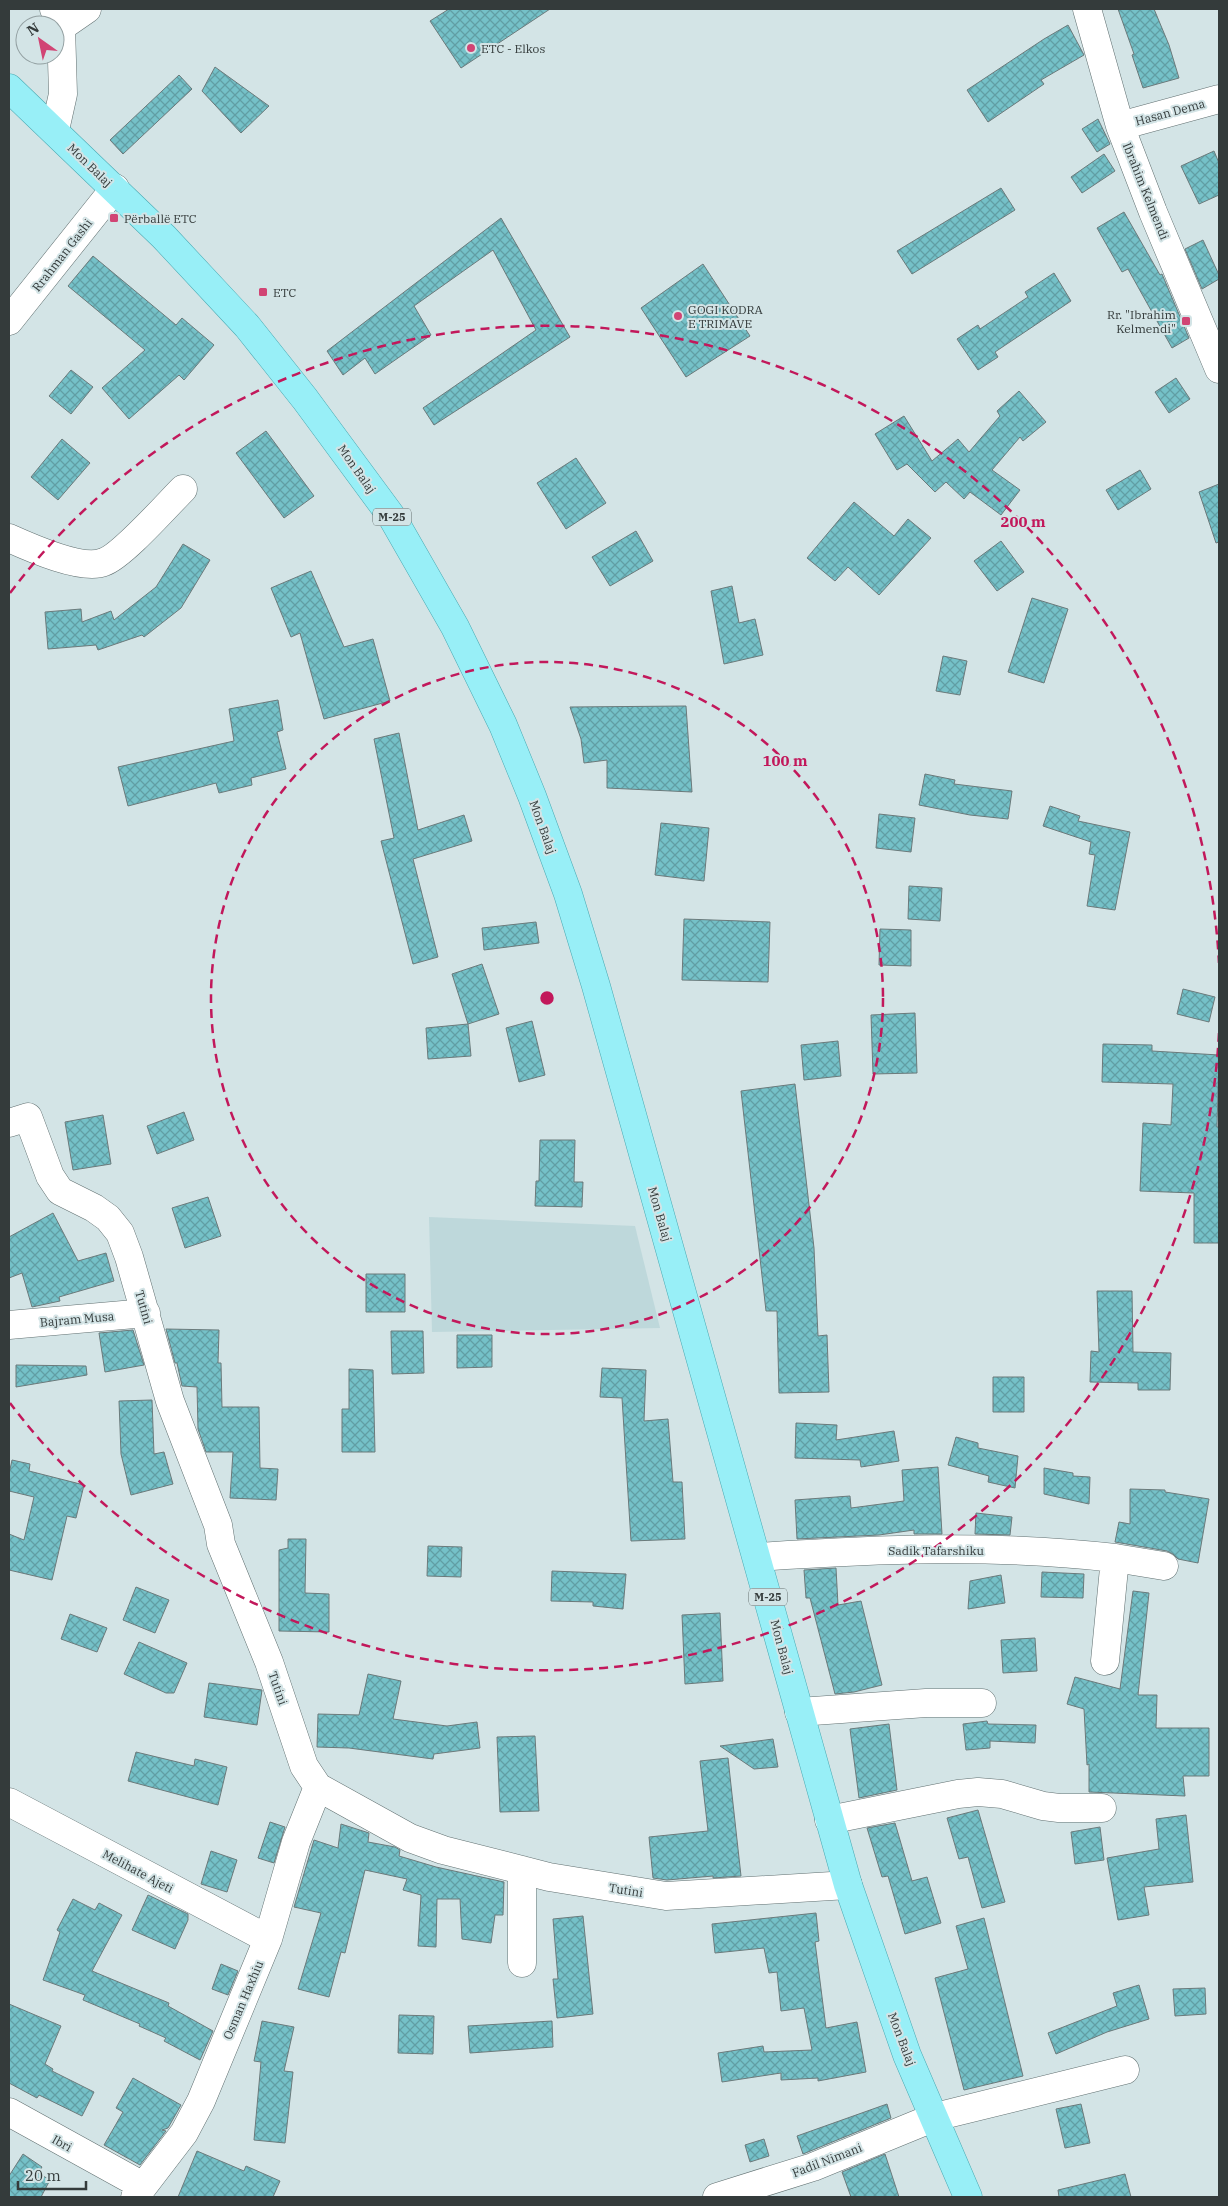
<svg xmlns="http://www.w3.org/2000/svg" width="1228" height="2206" font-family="'IBM Plex Serif',serif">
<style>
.built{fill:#bed8db}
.building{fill:url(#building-cross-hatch);stroke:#6b7a7b}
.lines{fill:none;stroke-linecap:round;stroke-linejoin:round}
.minor-casing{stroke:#617071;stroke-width:29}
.major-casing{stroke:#49a9b2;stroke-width:29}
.minor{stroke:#fff;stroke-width:28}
.major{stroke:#98eff7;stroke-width:28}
.ring{fill:none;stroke:#c2185b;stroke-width:2.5;stroke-dasharray:9 6}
.poi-dot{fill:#d14474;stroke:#d3e4e6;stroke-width:2}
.labels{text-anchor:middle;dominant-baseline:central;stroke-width:4;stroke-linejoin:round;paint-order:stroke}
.shield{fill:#d3e4e6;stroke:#646e6e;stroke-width:1}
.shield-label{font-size:11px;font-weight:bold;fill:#343b3b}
.poi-label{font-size:12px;fill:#343b3b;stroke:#d3e4e6;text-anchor:start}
.street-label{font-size:12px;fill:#343b3b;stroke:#d3e4e6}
.centre{fill:#c2185b;stroke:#d3e4e6;stroke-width:2.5}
.ring-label{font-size:15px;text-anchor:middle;font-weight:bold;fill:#c2185b;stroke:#d3e4e6;stroke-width:4;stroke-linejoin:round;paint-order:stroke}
</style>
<defs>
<pattern id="building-cross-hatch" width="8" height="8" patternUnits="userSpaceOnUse" patternTransform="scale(1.25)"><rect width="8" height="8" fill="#75c1c8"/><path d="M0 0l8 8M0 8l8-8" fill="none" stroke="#619ea4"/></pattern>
</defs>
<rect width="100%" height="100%" fill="#d3e4e6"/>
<path class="built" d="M429,1217L635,1226L660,1328L432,1332Z"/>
<path class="building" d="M449,9H550L461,68L430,21Z
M1118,9H1154L1169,45L1179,78L1143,88L1132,55L1134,54Z
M1068,25L1084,55L1041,80L1044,84L988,122L967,90L1044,39Z
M215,67L269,106L241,133L202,91Z
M179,75L192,89L123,154L110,140Z
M1098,119L1110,144L1097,152L1082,129Z
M1214,151L1219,163V195L1199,204L1181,166Z
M1104,154L1115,171L1082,193L1071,177Z
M1001,188L1015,210L912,274L897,251Z
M1124,212L1160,275L1162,274L1189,338L1172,348L1128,269L1122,272L1097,228Z
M501,218L570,337L434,425L423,408L536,330L493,250L414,306L431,335L375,374L365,358L343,375L327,351Z
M1203,240L1219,275V279L1202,289L1185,249Z
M93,256L176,325L182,318L214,345L184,380L179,375L129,419L102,388L145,350L68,286Z
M703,264L750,336L686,377L641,308Z
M1054,273L1071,301L995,352L998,357L978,370L957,339L978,325L980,329L1028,297L1025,292Z
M71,370L93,387L71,414L49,396Z
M1176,378L1190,399L1169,413L1155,392Z
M1019,391L1046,422L1023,441L1020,437L992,470L1020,490L1001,515L970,492L964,499L946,482L935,492L907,464L897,470L875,434L904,416L932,461L958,439L969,452L1000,416L997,411Z
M266,431L314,496L284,518L236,453Z
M62,439L90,463L58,500L31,477Z
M576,458L606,503L566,529L537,483Z
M1140,470L1151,489L1118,510L1106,490Z
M1219,484V542L1216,543L1199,492Z
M854,502L894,536L908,519L931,538L879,595L848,567L835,581L807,558Z
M636,531L653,561L610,586L592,557Z
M1001,541L1024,572L997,591L974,561Z
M183,544L210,560L181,608L144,637L142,635L98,650L96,645L48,649L45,612L81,609L82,622L111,611L114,620L156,587Z
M311,571L344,647L373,639L390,701L324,719L300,633L291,637L271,588Z
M732,586L739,623L755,619L763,655L724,664L711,591Z
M1032,598L1068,609L1044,683L1008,672Z
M943,656L967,661L960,695L936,691Z
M278,700L283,730L277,732L286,769L251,778L252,785L219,793L216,783L128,806L118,767L234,741L229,709Z
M686,706L692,792L607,788V760L584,763L581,739L570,707Z
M399,733L418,830L464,815L472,841L413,859L438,957L413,964L381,841L394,838L374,739Z
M925,774L955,780L954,784L1012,791L1008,819L970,815L919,805Z
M1050,806L1080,816L1078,821L1130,832L1115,910L1087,906L1095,855L1089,854L1091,842L1043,826Z
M879,814L915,818L911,852L876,848Z
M661,823L709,828L704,881L655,875Z
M909,886L942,888L940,921L908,919Z
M684,919L770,922L768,982L682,980Z
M536,922L539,943L484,950L482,928Z
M880,929L911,930V966L879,965Z
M482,964L499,1014L468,1024L452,974Z
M1183,989L1215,997L1209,1022L1177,1014Z
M915,1013L917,1073L873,1074L871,1015Z
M532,1021L545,1075L519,1082L506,1028Z
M468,1024L471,1056L428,1059L426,1028Z
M838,1041L841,1076L804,1080L801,1045Z
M1103,1044L1152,1045V1051L1219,1055L1217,1127H1219V1243H1194V1193L1140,1191L1143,1123L1171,1125L1173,1084L1102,1082Z
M795,1084L814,1248L818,1336L827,1335L829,1392L779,1393L777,1311H766L741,1091Z
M184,1112L194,1140L157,1154L147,1126Z
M103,1115L111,1164L73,1170L65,1122Z
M540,1140H575L574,1182H583L582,1207L535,1206L536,1181H539Z
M208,1197L221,1236L185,1248L172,1208Z
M53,1213L78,1261L106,1253L114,1281L59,1297L60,1301L32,1307L22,1273L9,1278V1237Z
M366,1274H405V1312H366Z
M1097,1291H1132L1133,1352L1171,1353L1170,1390H1138V1383L1090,1382L1091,1351L1099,1352Z
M166,1329L219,1330L218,1363H221L222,1407H259L260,1468L278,1469L276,1500L230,1498L233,1452H206L198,1429L197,1387L182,1386L177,1363H175Z
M133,1330L144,1365L105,1372L99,1333Z
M391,1331H423L424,1373L392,1374Z
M457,1335H492V1367L457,1368Z
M16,1365L86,1366L87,1375L16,1387Z
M602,1368L646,1370L644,1421L668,1419L673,1482H682L685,1539L631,1541L622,1398L600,1397Z
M349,1369L373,1370L375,1452H342V1409H349Z
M993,1377H1024V1412H993Z
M152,1400L154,1454L164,1452L173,1484L131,1495L121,1454L119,1401Z
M796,1423L837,1425L836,1440L894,1431L899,1461L861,1467L860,1460L795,1458Z
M956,1437L978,1443V1448L1018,1456L1015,1488L988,1482L989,1476L948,1465Z
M12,1460L30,1464L29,1471L84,1485L76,1518L67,1516L52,1580L9,1570V1534L24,1540L34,1497L9,1491V1474Z
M938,1467L942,1534H914V1530L879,1535L797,1539L795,1500L850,1496L851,1508L904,1501L902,1470Z
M1044,1468L1073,1473V1476L1090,1477L1089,1504L1044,1494Z
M1130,1489L1165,1490V1492L1209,1499L1198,1563L1178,1559L1173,1554L1167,1551L1115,1542L1119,1522L1130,1524Z
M976,1513L1012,1517L1010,1535L975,1534Z
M288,1539H306L305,1593L329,1594V1632L279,1631V1550L288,1548Z
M428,1546L462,1547L461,1577L427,1576Z
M836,1568L838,1605L861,1601L882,1685L854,1692L835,1694L810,1598H806L804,1570Z
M552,1571L626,1574L623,1609L593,1606V1602L551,1601Z
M1042,1572L1084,1574L1083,1598L1041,1597Z
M1001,1575L1005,1603L968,1609L970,1581Z
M136,1587L169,1600L155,1633L123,1620Z
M1133,1591L1149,1593L1138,1695H1157L1156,1728H1209V1776H1183L1185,1796L1089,1792V1764L1087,1765L1084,1709L1067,1704L1075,1677L1120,1689Z
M720,1613L723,1681L685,1684L682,1615Z
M70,1614L107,1628L97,1652L61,1639Z
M1035,1638L1037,1671L1003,1673L1001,1640Z
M139,1642L187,1663L174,1693H166L124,1674Z
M368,1674L401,1681L393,1719L447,1726L477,1722L480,1748L434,1754L433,1759L349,1748L317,1747L318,1714L359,1715Z
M209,1683L262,1690L257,1725L204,1717Z
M987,1721L988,1724L1036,1725L1035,1743L990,1741V1748L966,1750L963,1724Z
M889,1724L897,1790L859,1798L850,1729Z
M535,1736L539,1811L500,1812L497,1737Z
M773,1739L778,1767L754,1769L720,1746Z
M136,1752L194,1766L195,1759L227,1767L218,1805L128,1781Z
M728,1758L741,1876L713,1878V1876L667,1880L653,1878L649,1837L708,1831L700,1761Z
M978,1810L1005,1902L982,1908L968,1857L959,1859L947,1818Z
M1186,1815L1193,1882L1144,1887L1149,1915L1118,1920L1107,1858L1159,1849L1156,1819Z
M270,1822L285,1827L274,1863L258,1858Z
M895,1823L912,1881L927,1877L941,1923L905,1934L888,1876L882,1877L867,1828Z
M341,1824L369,1833L368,1842L395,1847L400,1850L399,1856L436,1867L504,1882L503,1915H495L491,1943L462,1939L460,1899H437L436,1947L418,1946L421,1895L403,1890L407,1879L365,1870L345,1953L341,1952L329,1997L298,1989L321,1913L294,1907L314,1840L338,1848Z
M1100,1827L1104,1860L1075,1864L1071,1832Z
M211,1851L237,1860L227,1892L201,1884Z
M148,1895L188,1914V1920L175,1949L132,1930Z
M73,1899L95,1910L99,1903L122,1915L92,1971L169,2003L168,2006L213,2031L200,2060L164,2041L166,2038L139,2026L140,2024L83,2000L85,1995L43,1980L60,1932L57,1930Z
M816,1913L819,1941L815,1942L826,2028L857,2022L866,2072L818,2081V2078L781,2080V2073L722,2082L718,2053L763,2046L764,2052L812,2050L804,2008L781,2011L777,1972L769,1973L764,1948L715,1953L712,1924Z
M583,1916L593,2014L557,2018L553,1979H558L553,1919Z
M984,1918L1023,2076L964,2090L935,1978L968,1969L956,1926Z
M221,1964L238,1971L228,1995L212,1989Z
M1139,1985L1149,2019L1107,2032L1056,2054L1048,2033L1117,2006L1113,1993Z
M1205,1988L1206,2014L1175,2016L1173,1989Z
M9,2004L61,2026L45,2064L53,2069L52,2071L94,2092L82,2116L39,2095L37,2098L9,2083Z
M399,2015L434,2016L433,2054L398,2053Z
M262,2021L294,2027L284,2071L293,2072L285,2143L254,2140L261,2062L254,2061Z
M552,2021L553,2047L470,2053L468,2026Z
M133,2078L181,2105L168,2128L162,2130L166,2131L140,2165L104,2145L123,2112L116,2108Z
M887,2104L891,2118L803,2154L797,2136Z
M1081,2104L1090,2143L1065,2148L1056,2109Z
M764,2139L769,2156L750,2162L745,2145Z
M197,2151L244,2171L246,2166L280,2181L273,2197H178Z
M23,2154L42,2167L38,2173L50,2180L41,2197H9V2176Z
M885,2154L899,2197H851L842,2172Z
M1125,2174L1131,2197H1059L1058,2190Z"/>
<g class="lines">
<defs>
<path id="minor" d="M54,9L61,27L63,94L55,130
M1087,9L1120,126L1153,212L1219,369
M61,27L87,9
M1120,126L1219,99
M9,321L115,188
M9,538C29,547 82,571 104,562C122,556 167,505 183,489
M9,1123L28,1117L50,1176L60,1191L94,1208L108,1218L120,1233L129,1257L170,1401L218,1525L221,1544L269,1662L304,1766L318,1787L410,1838L443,1850L549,1877L666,1896L848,1885
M9,1325L146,1313
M757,1557C876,1549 996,1544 1115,1558L1105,1661
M1115,1558L1164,1566
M799,1712L926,1703H982
M9,1802L268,1939
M829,1820L958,1794L978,1792L1002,1794L1043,1806L1059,1808H1102
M522,1870V1963
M9,2112L143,2186
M135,2197L184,2133L201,2101L268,1939L296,1842L318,1787
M717,2197L813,2167L935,2117L1125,2070"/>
<path id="major" d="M9,88L164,237L247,326L305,399L392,517L455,627L503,725L532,796L568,894L596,986L848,1885L907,2055L968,2197"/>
</defs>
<use href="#minor" class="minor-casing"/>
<use href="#major" class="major-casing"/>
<use href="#minor" class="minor"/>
<use href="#major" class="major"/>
</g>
<g class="ring">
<circle cx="547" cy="998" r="336"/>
<path d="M1219 1033A673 673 0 0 1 10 1403M10 593A673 673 0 0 1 1219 963"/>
</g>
<g class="poi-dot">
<circle cx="471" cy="48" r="5"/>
<rect x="109" y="213" width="10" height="10" rx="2.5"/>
<rect x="258" y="287" width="10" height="10" rx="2.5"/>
<circle cx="678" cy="316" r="5"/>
<rect x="1181" y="316" width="10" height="10" rx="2.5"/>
</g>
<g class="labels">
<g class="shield">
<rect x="373" y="508.5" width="38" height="17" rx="4"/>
<rect x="749" y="1588.5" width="38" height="17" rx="4"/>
</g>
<g class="shield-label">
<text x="392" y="517">M-25</text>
<text x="768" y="1597">M-25</text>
</g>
<g class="poi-label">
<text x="481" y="48">ETC - Elkos</text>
<text x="124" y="218">Përballë ETC</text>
<text x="273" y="292">ETC</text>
<text x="688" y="309">GOGI KODRA<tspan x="688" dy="14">E TRIMAVE</tspan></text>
<text x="1176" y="314" text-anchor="end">Rr. "Ibrahim<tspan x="1176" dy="14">Kelmendi"</tspan></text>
</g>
<g class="street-label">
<text transform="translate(1170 112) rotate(-15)">Hasan Dema</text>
<text transform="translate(90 165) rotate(44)">Mon Balaj</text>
<text transform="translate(1146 191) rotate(68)">Ibrahim Kelmendi</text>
<text transform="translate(62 255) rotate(-52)">Rrahman Gashi</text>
<text transform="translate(357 469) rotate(55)">Mon Balaj</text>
<text transform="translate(543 827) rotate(70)">Mon Balaj</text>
<text transform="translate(660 1214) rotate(74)">Mon Balaj</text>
<text transform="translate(144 1307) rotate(74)">Tutini</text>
<text transform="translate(77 1319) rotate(-5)">Bajram Musa</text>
<text x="936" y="1550">Sadik Tafarshiku</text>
<text transform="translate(782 1647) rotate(75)">Mon Balaj</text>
<text transform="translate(278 1688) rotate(71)">Tutini</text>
<text transform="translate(138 1871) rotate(28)">Melihate Ajeti</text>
<text transform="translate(626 1890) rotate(9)">Tutini</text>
<text transform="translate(243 2000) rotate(-67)">Osman Haxhiu</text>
<text transform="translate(902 2039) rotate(69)">Mon Balaj</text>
<text transform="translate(62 2143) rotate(29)">Ibri</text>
<text transform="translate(827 2160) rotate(-21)">Fadil Nimani</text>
</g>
</g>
<circle cx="547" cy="998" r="8" class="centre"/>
<g class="ring-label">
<text x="1023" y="527">200 m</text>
<text x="785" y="766">100 m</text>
</g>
<rect width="1228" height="2206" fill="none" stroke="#343b3b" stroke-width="20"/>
<g transform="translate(40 40) rotate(327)"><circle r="24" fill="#d3e4e6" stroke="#93a0a2"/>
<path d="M0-4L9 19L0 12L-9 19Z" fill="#d14474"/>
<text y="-8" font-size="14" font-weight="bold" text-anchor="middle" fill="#343b3b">N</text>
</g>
<path d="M18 2181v8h68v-8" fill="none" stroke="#343b3b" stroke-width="2.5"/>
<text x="25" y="2181" font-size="15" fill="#343b3b" stroke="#d3e4e6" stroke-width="4" paint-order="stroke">20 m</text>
</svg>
